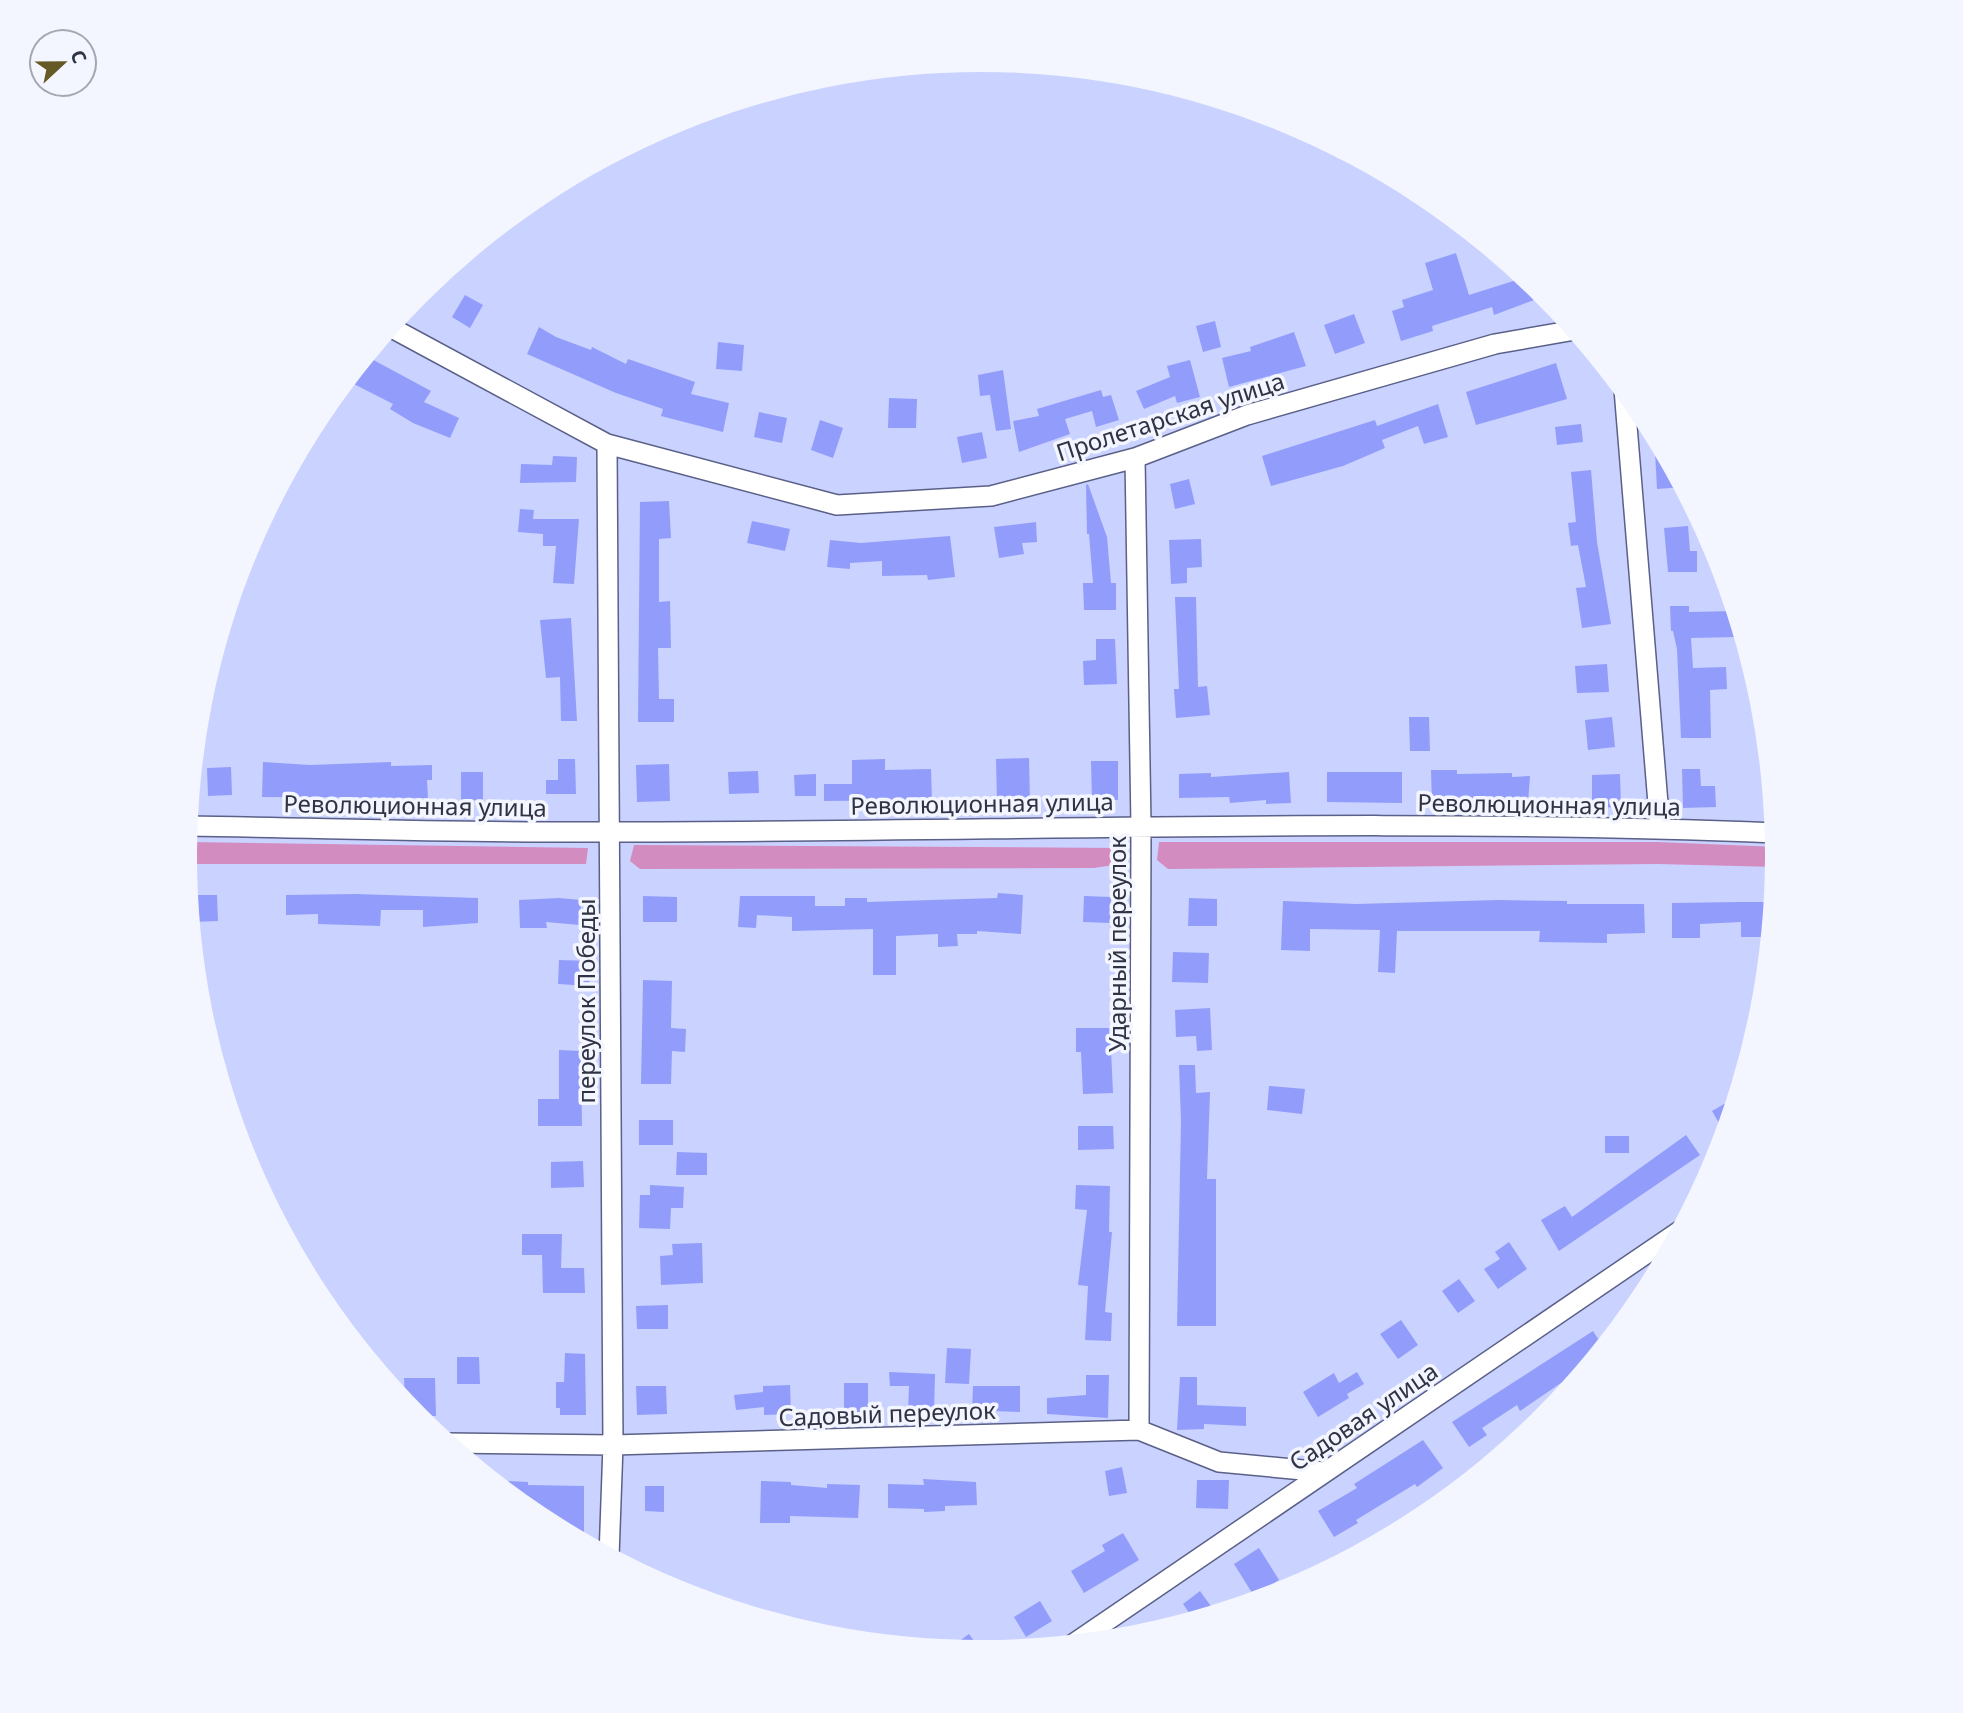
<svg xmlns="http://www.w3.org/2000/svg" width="1963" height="1713" font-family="'Noto Sans',sans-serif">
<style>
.green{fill:#d38cc0}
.building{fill:#929dfb}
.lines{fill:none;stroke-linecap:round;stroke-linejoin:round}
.minor-casing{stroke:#5a6087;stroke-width:22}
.minor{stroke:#fff;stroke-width:19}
.labels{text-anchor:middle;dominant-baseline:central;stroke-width:7;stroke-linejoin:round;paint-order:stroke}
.street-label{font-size:24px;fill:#303344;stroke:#f3f5ff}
</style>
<rect width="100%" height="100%" fill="#cad2ff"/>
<path class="green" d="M186,842L588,848L586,864H185Z
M1159,842H1657L1778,847L1777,867L1658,864L1168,869L1157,860Z
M634,845L1122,848L1120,864L1094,868L640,869L630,861Z"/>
<path class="building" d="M1456,253L1469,295L1526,277L1547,295L1494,315L1492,307L1432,326L1433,331L1401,341L1392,311L1404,307L1402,300L1433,290L1425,263Z
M465,295L483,305L470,328L452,317Z
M1354,314L1365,343L1335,354L1324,325Z
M1215,321L1221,347L1203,352L1196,326Z
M539,327L556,337L591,350L592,347L626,364L628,359L695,382L691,394L729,403L723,432L661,416L663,409L616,393L527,354Z
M1294,332L1306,366L1229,387L1222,358L1251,351L1250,347Z
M718,342L744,345L742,371L716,369Z
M366,356L431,391L424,402L459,418L450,438L413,423L390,409L393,404L346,380Z
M1190,360L1200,397L1177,403L1175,396L1144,409L1136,391L1170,377L1167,366Z
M1556,363L1567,399L1476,425L1466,392Z
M1003,370L1011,429L996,431L990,395L980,396L978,375Z
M1101,390L1103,397L1111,395L1119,420L1096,427L1092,411L1065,419L1070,434L1019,452L1013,421L1039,416L1037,409Z
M889,398L917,399L916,428H888Z
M1438,404L1448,437L1424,444L1418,426L1382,440L1385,448L1343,466L1271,486L1262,456L1375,420L1377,426Z
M759,412L787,418L782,443L754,437Z
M820,420L843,428L833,458L811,450Z
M1581,424L1583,442L1557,445L1555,427Z
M982,432L987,458L962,463L957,437Z
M1654,433L1684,487L1657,489Z
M553,456L577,457L576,482L520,483L521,464L552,465Z
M1591,470L1597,542L1611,624L1582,628L1576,588L1586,587L1578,545L1571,546L1568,523L1576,522L1571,472Z
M1189,479L1195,504L1175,509L1170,484Z
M1088,484L1107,537L1111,583H1116V610H1084L1083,583H1093L1089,534H1087L1086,485Z
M669,501L671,538L659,539V602L670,601L671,648H658L659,699H674V722H638L640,502Z
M520,509L534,510L533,519H579L574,584L553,583L556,546H543V534L518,532Z
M752,521L790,529L785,551L747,543Z
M1036,522L1037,542L1022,543L1024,554L999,558L994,527Z
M1688,526L1690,551H1697V572H1668L1664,528Z
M950,536L955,577L928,580L927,575L882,576V561L850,563V569L827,567L830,540L861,543Z
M1201,539L1202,567L1187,568V583L1171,584L1169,540Z
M1175,597H1196L1198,687L1207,686L1210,715L1176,718L1174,689H1179Z
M1670,606H1689V612L1736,611L1737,637L1691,638L1693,668L1726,667L1727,689L1710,690L1711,738H1681L1677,649L1673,631H1671Z
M571,618L577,721H561L560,677L546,678L540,620Z
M1096,639H1115L1117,684L1084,685L1083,661L1096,660Z
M1607,664L1609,692L1577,693L1575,666Z
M1409,717H1429L1430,751H1410Z
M1612,717L1615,747L1588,750L1585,720Z
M1029,758L1030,801L997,802L996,759Z
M558,759H575L576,794H546V780H558Z
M885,759V770L931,769L932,800L824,801V784H852V760Z
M1091,761H1118V800H1092Z
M263,762L310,765L391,762V766L432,765V780H427L428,798L262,797Z
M669,764L670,801L637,802L636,765Z
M231,767L232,795L208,796L207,768Z
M1682,769H1700L1701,786H1715L1716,807L1683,808Z
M1431,770H1457V774L1512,773V777L1530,776L1528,803L1503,802V798L1458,799V803L1432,804Z
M758,771L759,793L729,794L728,772Z
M461,772H483V800L461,801Z
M1289,772L1291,803L1266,804V800L1230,803L1229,797L1179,798V774L1211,773V777Z
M1327,772H1402V803L1327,802Z
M816,774V796H795L794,775Z
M1620,774L1621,807L1592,808V775Z
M998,893L1023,895L1021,934L977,931V934H957L958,946L938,947V934L896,936V975H873V929L792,931V917L757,915L756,928L738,927L740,896H815V906H845V898H867V902L997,898Z
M356,894L478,898V923L423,927V910H381L380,926L318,924V914L286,915V895Z
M195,895H217L218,921L191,922L189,897Z
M643,896L677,897V922H643Z
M1084,896L1111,897L1110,923L1083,922Z
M559,898L581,900L580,925L546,922L547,928H520L519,900Z
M1189,898L1217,899V926H1188Z
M1498,900L1567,901V904H1644L1645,933L1607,934V943L1539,942L1540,931H1397L1395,973L1378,972L1380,930L1310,929V951L1281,950L1283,901L1356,904Z
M1740,902H1766L1767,937H1741V922L1700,924V938H1672V903Z
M1173,952L1209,953L1208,983L1172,982Z
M559,960L591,961L589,986L558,984Z
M643,980L672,981L671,1028L686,1029L685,1052L672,1051L671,1084H641Z
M1210,1008L1212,1050L1197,1051L1196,1036L1176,1037L1175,1010Z
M1076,1028H1110L1113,1093L1083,1094L1081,1052H1076Z
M559,1050L581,1051L582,1126H538V1099H559Z
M1179,1065H1195L1196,1093L1210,1092L1207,1179H1216V1326H1177L1181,1121Z
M1269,1086L1305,1089L1302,1114L1267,1110Z
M1738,1096L1729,1124L1726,1135L1712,1111Z
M639,1120H673V1145H639Z
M1078,1126H1113L1114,1149L1078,1150Z
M1686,1135L1700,1155L1559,1251L1541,1220L1565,1206L1572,1217Z
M1605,1136H1629V1153H1605Z
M677,1152L707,1153V1175H676Z
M583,1161L584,1187L551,1188V1162Z
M650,1185L684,1187L683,1208H671L670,1229L639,1228L640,1195H650Z
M1076,1185L1110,1186L1109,1232H1112L1105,1312L1112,1313L1111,1341L1085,1340L1088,1286L1078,1285L1087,1210L1075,1209Z
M522,1234H562L561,1268H584L585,1293H543L542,1255H522Z
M1509,1242L1527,1269L1498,1289L1484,1269L1500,1259L1495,1252Z
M702,1243L703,1283L661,1285L660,1256L673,1255L672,1244Z
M1459,1279L1475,1301L1458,1313L1442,1291Z
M668,1305V1329H637L636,1306Z
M1401,1320L1418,1345L1398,1359L1380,1334Z
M1593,1331L1604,1348L1592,1356L1595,1360L1585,1371L1583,1368L1520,1411L1517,1405L1482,1428L1487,1435L1469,1447L1452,1422Z
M947,1348L971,1349L969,1384L945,1383Z
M565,1353L585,1354L586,1415H560V1408H556V1382H564Z
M457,1357H479L480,1384H457Z
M889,1372L935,1374L934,1412L908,1411L909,1386H890Z
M1357,1372L1364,1384L1347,1394L1349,1398L1318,1417L1303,1392L1334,1373L1339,1383Z
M1086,1375H1109L1108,1418L1047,1414V1398L1086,1395Z
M1180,1377H1197V1405L1246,1407V1426L1204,1424V1429L1177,1430Z
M404,1378H435L436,1416H415L405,1404Z
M844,1383H868V1414H844Z
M790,1385L791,1414L764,1415V1407L736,1410L734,1395L763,1392V1386Z
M636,1386H666L667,1414L637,1415Z
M973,1386H1020V1412L972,1410Z
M1423,1440L1443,1468L1417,1487L1415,1484L1356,1520L1358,1523L1334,1537L1318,1511L1357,1488L1354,1484Z
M1122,1467L1127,1493L1109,1496L1105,1471Z
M923,1479L976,1482L977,1505L945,1506V1511L924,1512V1509L888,1508V1484L924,1485Z
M1197,1480H1229L1228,1509L1196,1508Z
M506,1481L528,1482V1485L584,1486V1543L538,1519L505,1492Z
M761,1481L791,1482V1485L827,1488V1484L860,1485L858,1518L790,1516V1523H760Z
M645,1486H664V1512L645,1511Z
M1123,1533L1139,1560L1084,1593L1071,1571L1105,1551L1102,1545Z
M1259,1548L1279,1580L1254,1596L1234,1564Z
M1200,1591L1213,1609L1195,1621L1183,1604Z
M1040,1601L1052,1621L1026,1637L1014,1617Z
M969,1634L983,1653L947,1650Z"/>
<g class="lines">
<defs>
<path id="minor" d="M390,327L607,444L837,505L991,496L1135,458L1247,415L1495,344L1575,330
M1624,389L1660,828
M607,444L613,1445L609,1557
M1135,458L1141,826L1139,1430
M187,826C328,828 470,833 611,832C999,832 1388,817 1776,833
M446,1443L613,1445L1139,1430L1219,1462L1324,1472
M1073,1644L1681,1230"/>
</defs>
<use href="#minor" class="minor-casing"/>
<use href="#minor" class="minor"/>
</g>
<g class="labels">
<g class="street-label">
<text transform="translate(1170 416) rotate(-18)">Пролетарская улица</text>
<text transform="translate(982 803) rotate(-1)">Революционная улица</text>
<text transform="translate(1549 804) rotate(1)">Революционная улица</text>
<text transform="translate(415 805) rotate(1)">Революционная улица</text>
<text transform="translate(1116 944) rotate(-90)">Ударный переулок</text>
<text transform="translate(585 1001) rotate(-90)">переулок Победы</text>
<text transform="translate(887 1413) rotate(-2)">Садовый переулок</text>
<text transform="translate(1363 1416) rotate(-34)">Садовая улица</text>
</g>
</g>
<path d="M0 0H1963V1713H0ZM197 856a784 784 0 1 1 1568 0a784 784 0 1 1-1568 0Z" fill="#f3f5ff" fill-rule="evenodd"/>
<g transform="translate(63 63) rotate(68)"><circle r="33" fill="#f3f5ff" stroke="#a5a7b4" stroke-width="2"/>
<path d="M0-5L12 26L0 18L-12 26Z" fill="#655926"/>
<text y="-10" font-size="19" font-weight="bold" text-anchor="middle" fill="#303344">С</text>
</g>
</svg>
